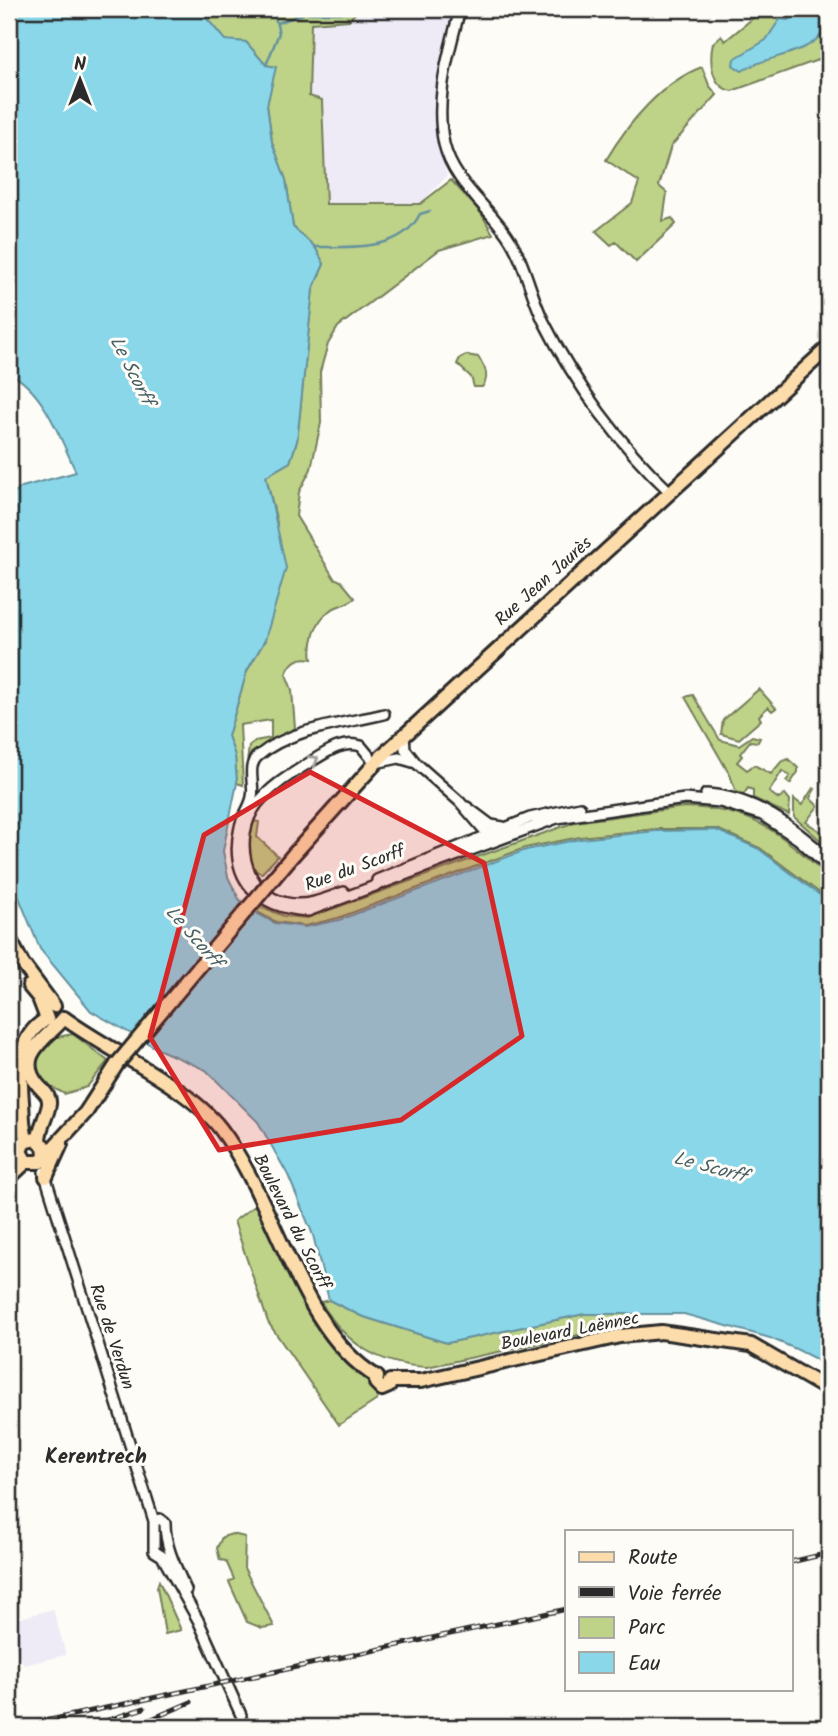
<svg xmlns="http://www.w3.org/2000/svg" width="838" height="1736" font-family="Kalam,sans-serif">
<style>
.built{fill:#eeebf7}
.green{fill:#bed288;stroke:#747e5a;stroke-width:2}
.water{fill:#8bd7ea;stroke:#65929e;stroke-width:2}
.pier{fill:#fdfcf7}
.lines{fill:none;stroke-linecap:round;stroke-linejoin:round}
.stream{stroke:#65929e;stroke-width:2.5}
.minor-casing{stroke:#2b2b2b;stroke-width:14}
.major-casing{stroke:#2b2b2b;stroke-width:18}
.minor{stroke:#fdfcf7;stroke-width:9}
.major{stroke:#fddcac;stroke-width:12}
.rail-casing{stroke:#2b2b2b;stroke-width:5}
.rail{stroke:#fdfcf7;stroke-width:2.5;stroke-dasharray:8;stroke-linecap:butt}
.major-bridge-casing{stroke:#2b2b2b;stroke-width:18;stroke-linecap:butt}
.major-bridge{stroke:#fddcac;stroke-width:12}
.oneway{stroke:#9e9e9b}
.marked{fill:#d62828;fill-opacity:0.2;stroke:#d62828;stroke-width:5;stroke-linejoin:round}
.labels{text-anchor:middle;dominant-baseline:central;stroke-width:6;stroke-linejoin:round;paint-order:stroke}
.street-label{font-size:18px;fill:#2b2b2b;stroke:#fdfcf7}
.water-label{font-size:19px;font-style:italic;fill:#485f64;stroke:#fdfcf7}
.quarter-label{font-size:21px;font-weight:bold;fill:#2b2b2b;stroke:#fdfcf7}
</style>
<rect width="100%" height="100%" fill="#fdfcf7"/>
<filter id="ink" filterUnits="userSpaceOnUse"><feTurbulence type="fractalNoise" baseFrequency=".0143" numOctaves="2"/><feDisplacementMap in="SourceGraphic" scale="14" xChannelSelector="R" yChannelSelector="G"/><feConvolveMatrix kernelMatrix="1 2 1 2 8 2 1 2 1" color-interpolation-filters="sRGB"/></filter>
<g filter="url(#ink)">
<path class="built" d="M359,9H453L438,67L434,118L447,176L420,204H326L323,100L309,97L311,22L349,20Z
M53,1609L66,1655L24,1665L9,1635V1621Z"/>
<path class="green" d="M199,9H359L349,20L311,23L309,96L322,100L326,204H420L451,180L481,213L493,234L439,250L338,327L328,344L320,372L321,423L311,469L299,492L296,516L334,578L341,581L355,598C347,605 337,605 329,611C316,621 309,643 312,659C298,656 291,662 286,674L292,690L295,728L251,753L247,763L249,746L255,741L271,738V720L240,725L243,785L237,783L235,756L228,736L247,671L265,640L277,523L266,476L290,462L297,441L313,289L324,264L315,247L293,227L286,180L272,142L267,105L275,67L266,65L246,42L225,41Z
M764,9H829V56L732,91C711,87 709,61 713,43L721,36L725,41Z
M702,67L709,85L717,95L671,146L659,186L667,193L663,221L672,218L676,224L636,262L616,242L611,245L596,231L632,203L639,182L606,160C628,123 662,82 702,67Z
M466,355L478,357C485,366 490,378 482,387H474L471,377L457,364L460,358Z
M759,689L776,708L772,711L768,707L759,716L761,720L739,739L721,734L723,720Z
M693,695L720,740L739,745L752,736L760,738L758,742L750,741L740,754L742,756L737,762L747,770L754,765L771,774L781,762L788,759L798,768V772L790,784L786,781L790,776L782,771L769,792L779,799L785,794L790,800L789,815L753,798V790L748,788L744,794L736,792L730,775L685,697Z
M813,788L815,789L810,798L818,806L806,822L829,837V848L794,817V799L802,805Z
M684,807C753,808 780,833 829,877V900L760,848L717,829H656L580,837L525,848L338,918L305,926L276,922L257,912L261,907L284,916L307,918L575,822Z
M254,821L259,822L257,837L278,856L262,873L255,871C246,854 249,838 254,821Z
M73,1034L108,1061L87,1087L64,1094C60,1090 55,1090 49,1086C30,1074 37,1055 46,1039Z
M263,1199L306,1292L380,1388L377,1400L339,1425L268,1322L234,1221Z
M329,1300L361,1316L447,1343L584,1314H639L636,1323L427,1367C379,1365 345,1344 321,1302Z
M232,1534L245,1537L244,1568L274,1626L262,1628L247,1622L229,1582L234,1579L226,1561L220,1560L217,1548L222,1537Z
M159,1581L181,1630L165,1634L157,1587Z"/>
<path class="water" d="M9,9H199L225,40L246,42L266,65L276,67L267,105L272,142L286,180L293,227L315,247L324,264L313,289L297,441L290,462L266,476L286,568L265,640L247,671L228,736L235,756L237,783L223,851L228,877L239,899L258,914L275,923L305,927L339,920L526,850L580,839L656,831L716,830L759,849L829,902V1376L816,1359L796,1349L770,1338L684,1314H584L447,1343L361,1316L329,1300L313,1235L288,1175L258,1122L206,1070L160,1050L91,1011L40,949L9,873V496L22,487L76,472C60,438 44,390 9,373Z
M798,9H829C829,58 771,51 742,71L733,65L734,59L766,40L780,19L789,20Z"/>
<path class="pier" d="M244,899L258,911L145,1045L129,1036Z"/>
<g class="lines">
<path class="stream" d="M307,13H347
M351,13L356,9
M277,23L303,14
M266,65L279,33L273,9
M314,247C351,247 401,252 420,214L430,211"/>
<defs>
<path id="minor" d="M460,9C449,53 434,98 444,144C453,182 486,204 507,235C525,261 530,294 544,322C575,384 620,445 670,492
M384,714C343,724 291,728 258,756C246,766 255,784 252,797C250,808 242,816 240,827C228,879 258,908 308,911L557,818L685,799L720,802L762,815L798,839L829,867
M404,735L405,749L416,763L460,802L491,838
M706,794C756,797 793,827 829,859
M467,807L491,825L503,827
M377,880L530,818L580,807
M344,892C325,899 307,907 287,903C242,894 233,836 257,804C272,785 292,774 312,761C327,752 343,740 361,746L375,763L399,758L416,763
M44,1172L154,1521V1551L162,1556
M154,1521L160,1519L165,1523C165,1547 176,1567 186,1590
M162,1556L198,1620L241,1715
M244,1723L246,1727"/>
<path id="major" d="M293,855L382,756L829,347
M9,938L22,963L54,1006
M29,986L39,998L47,1019
M64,1018C109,1051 186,1085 220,1128C276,1201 299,1331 377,1377
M27,1141C22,1129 23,1115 22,1102C20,1071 15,1037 47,1019
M39,1141C39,1127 47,1117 49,1104C50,1095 43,1091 38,1085C13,1055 49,1037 64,1018
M45,1154L44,1146L35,1139L24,1142L20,1151L26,1162H40L86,1112L117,1064
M46,1177L61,1144
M9,1178L26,1162
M377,1377L376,1383L382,1389L389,1386L390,1381
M390,1381H421L620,1336L661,1332L751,1345L829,1390"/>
</defs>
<use href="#minor" class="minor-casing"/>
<use href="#major" class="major-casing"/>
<use href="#minor" class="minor"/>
<use href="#major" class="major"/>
<defs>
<path id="rail" d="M791,1562L829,1553
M17,1727L567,1609
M87,1727L144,1708
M133,1727L191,1702"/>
</defs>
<use href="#rail" class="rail-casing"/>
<use href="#rail" class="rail"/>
<defs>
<path id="major-bridge" d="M117,1064L293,855"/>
</defs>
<use href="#major-bridge" class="major-bridge-casing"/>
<use href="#major-bridge" class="major-bridge"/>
</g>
<defs><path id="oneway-chevron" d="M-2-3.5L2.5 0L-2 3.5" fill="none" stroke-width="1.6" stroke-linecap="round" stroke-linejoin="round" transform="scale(1.75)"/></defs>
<use class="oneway" href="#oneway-chevron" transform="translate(314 760) rotate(-32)"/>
</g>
<path class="marked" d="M310,772L484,863L522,1036L401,1120L219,1150L150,1037L204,835Z"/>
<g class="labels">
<g class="street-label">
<text transform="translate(544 582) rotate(-42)">Rue Jean Jaurès</text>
<text transform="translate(355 869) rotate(-20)">Rue du Scorff</text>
<text transform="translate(291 1222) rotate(63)">Boulevard du Scorff</text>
<text transform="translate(570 1332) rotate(-11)">Boulevard Laënnec</text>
<text transform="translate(111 1337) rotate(72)">Rue de Verdun</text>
</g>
<g class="water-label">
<text transform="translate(131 371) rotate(63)">Le Scorff</text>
<text transform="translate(193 937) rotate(49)">Le Scorff</text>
<text transform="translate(710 1168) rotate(15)">Le Scorff</text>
</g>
<g class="quarter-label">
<text x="96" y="1457">Kerentrech</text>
</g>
</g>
<rect width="838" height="1736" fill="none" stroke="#fdfcf7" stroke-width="35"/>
<rect x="18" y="18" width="803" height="1701" fill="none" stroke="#2b2b2b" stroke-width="2.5" filter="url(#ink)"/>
<rect x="565" y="1530" width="228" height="161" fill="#fdfcf7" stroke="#a9a8a5" stroke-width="2"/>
<rect x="579" y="1552" width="35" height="10" fill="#fddcac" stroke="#a9a8a5" stroke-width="2"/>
<text x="628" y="1564" font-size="21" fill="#2b2b2b">Route</text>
<rect x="579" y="1587" width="35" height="10" fill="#2b2b2b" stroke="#a9a8a5" stroke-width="2"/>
<text x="628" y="1600" font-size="21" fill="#2b2b2b">Voie ferrée</text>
<rect x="579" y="1617" width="35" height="21" fill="#bed288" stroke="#a9a8a5" stroke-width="2"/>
<text x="628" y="1634" font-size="21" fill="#2b2b2b">Parc</text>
<rect x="579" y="1652" width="35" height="21" fill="#8bd7ea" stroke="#a9a8a5" stroke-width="2"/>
<text x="628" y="1670" font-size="21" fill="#2b2b2b">Eau</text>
<g transform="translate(80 80)" stroke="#fdfcf7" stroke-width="5" paint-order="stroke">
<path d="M0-5L12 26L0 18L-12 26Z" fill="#2b2b2b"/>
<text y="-10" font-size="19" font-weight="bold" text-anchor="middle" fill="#2b2b2b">N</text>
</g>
</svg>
